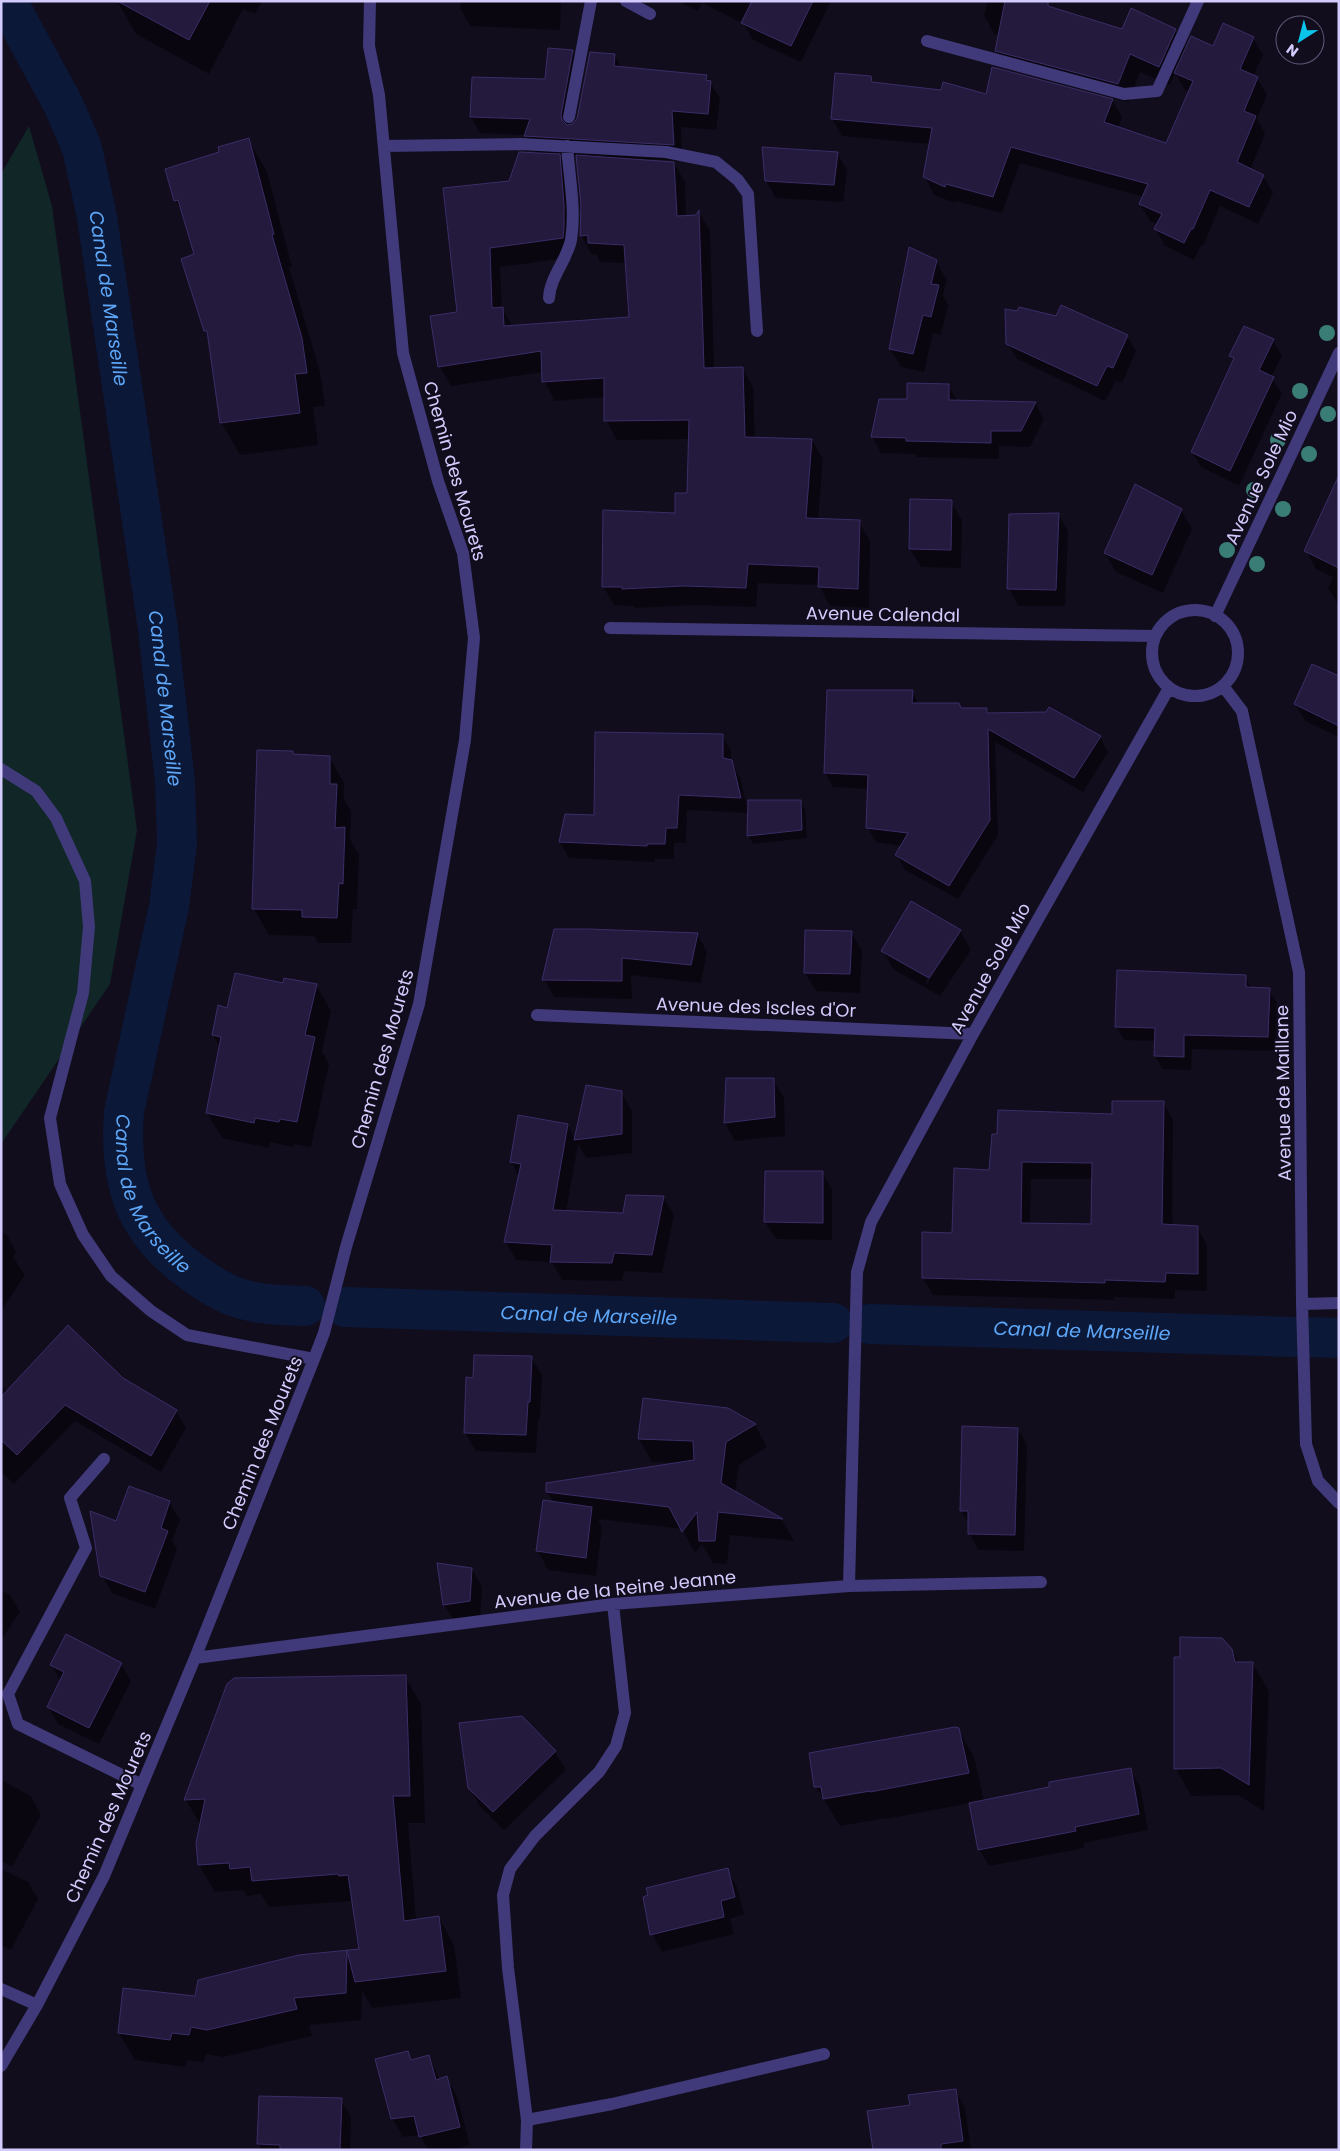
<svg xmlns="http://www.w3.org/2000/svg" width="1340" height="2151" font-family="Poppins,sans-serif">
<style>
.green{fill:#102627}
.shadow{fill:#0007;fill-rule:evenodd}
.lines{fill:none;stroke-linecap:round;stroke-linejoin:round}
.canal{stroke:#0b1838;stroke-width:40}
.building{fill:#231a3d;stroke:#3c2d68;fill-rule:evenodd}
.minor{stroke:#403a7a;stroke-width:12}
.tree{fill:#3a7d77}
.labels{text-anchor:middle;dominant-baseline:central;stroke-width:4;stroke-linejoin:round;paint-order:stroke}
.street-label{font-size:18px;fill:#d4cbfd;stroke:#110d1d}
.water-label{font-size:19px;font-style:italic;fill:#5ea7f8;stroke:#110d1d}
</style>
<rect width="100%" height="100%" fill="#110d1d"/>
<path class="green" d="M29,126L52,206L137,830L110,984L1,1144V174Z"/>
<path class="shadow" d="M117,1H262L255,14L243,9L209,74L136,34Z
M461,1H561L560,30L470,26L460,8Z
M677,1H831L801,62L753,40L744,24L702,3L698,11Z
M988,1H1040L1047,4L1050,8L1123,30H1175L1186,49L1214,48L1253,38L1263,55L1253,76L1257,78L1267,95L1257,119L1265,134L1250,170L1263,176L1273,193L1258,224L1220,206L1203,246L1201,245L1194,260L1165,246L1155,229L1158,224L1150,221L1140,204L1144,197L1020,163L1002,213L956,201L955,203L934,195L925,177L931,144L842,136L832,119L836,75L871,77L875,84L987,96L1112,100L1122,117L1118,128L1166,145L1190,92L1185,90L1175,73L1170,85L1140,72L1129,102L1007,69L996,51L999,35L994,34L984,15Z
M573,52L582,68L571,125L576,124L615,56L622,68L706,76L720,98L716,130L681,127L682,161L652,159V162L674,163L685,182L686,217L697,216L699,213L710,230L714,369L742,368L753,387L755,439L812,440L823,459L818,520L859,522L870,541L869,608L830,606L819,585L758,583L756,607L695,605L635,608L634,606L614,605L603,586L677,514L689,494L690,439L617,440L606,420V397L555,401L544,381L543,372L451,386L440,367L432,317L458,313L510,182L536,154L526,135L480,133L471,117L547,81ZM558,153L577,155L582,205L581,235L592,255L596,254L600,262L627,263L630,318L513,327L502,308L500,267L573,257L575,226L570,175Z
M248,139L267,172L292,267H289L320,372L325,406L313,407L318,445L240,455L221,422L210,339L205,331L195,254L183,214L175,200L220,153Z
M837,153L847,170L843,202L776,198L766,181Z
M936,261L947,280L943,295L948,305L941,335L933,333L924,372L901,367L890,349Z
M1127,336L1136,351L1122,383L1116,381L1105,401L1017,359L1008,344Z
M1273,340L1282,356L1271,377L1282,393L1239,486L1201,467L1192,452L1234,361L1230,355Z
M948,385L958,402L1035,403L1044,419L1030,447L999,446V459L917,457L915,454L881,453L872,436L908,401Z
M1339,477V606L1328,588L1333,577L1316,569L1306,551Z
M951,502L962,520L961,568L921,567L910,549Z
M1181,510L1192,529L1163,593L1116,572L1105,553Z
M1058,514L1068,531L1065,606H1018L1009,589Z
M1339,678V737L1305,721L1295,704Z
M828,692H912L919,704L961,709H987L990,714L1100,737L1108,752L1083,792L995,742L998,835L958,899L905,870L897,855L902,846L876,842L868,828L869,789L833,787L825,773Z
M722,735L731,751V762L740,777L748,810L800,801L805,810L807,838L753,844L748,835L749,813L687,810L686,843H674V859H655V862L569,858L560,842L566,815L595,816Z
M292,752L294,755L329,757L344,783V799L351,811L350,839L359,855L357,909H353L351,943H318L314,936L269,935L254,909Z
M960,931L971,950L940,996L893,969L883,951ZM954,938H957L927,984L925,983Z
M851,932L862,950L860,993L816,991L805,973Z
M697,934L707,952L701,983L631,975L632,999L554,997L544,979Z
M1245,976L1252,989L1269,990L1277,1003L1275,1051L1192,1049L1191,1070L1163,1069L1155,1056L1156,1041L1124,1040L1116,1026Z
M284,985H316L331,1011L322,1051L329,1064L311,1147L294,1144L293,1147L270,1142L269,1148L222,1138L207,1113L220,1047L213,1035L228,1010Z
M773,1079L784,1098L785,1136L735,1141L725,1123Z
M621,1092L632,1111V1153L586,1158L578,1144L566,1212L624,1214L663,1197L674,1215L662,1273L624,1271L622,1281L562,1280L552,1262L516,1260L505,1241L519,1176L511,1161L568,1126L575,1139Z
M1163,1102L1173,1120L1172,1226L1197,1227L1207,1245V1291L1175,1290V1299L1114,1297V1300L933,1295L923,1278L924,1233L953,1234L991,1171L998,1135L1113,1116ZM1031,1179H1093L1092,1225L1030,1224Z
M822,1172L832,1190V1240L776,1239L765,1222Z
M1,1232L7,1235L16,1252L13,1257L25,1275L2,1310Z
M531,1357L542,1375L540,1419H538L536,1453L476,1451L465,1433L474,1379Z
M122,1379L176,1411L186,1428L161,1472L75,1421L14,1484L1,1471V1386L8,1392Z
M644,1399L755,1425L767,1447L739,1465L735,1493L782,1520L794,1541L730,1535L727,1564L713,1563L702,1544L695,1553L682,1529L598,1519L602,1527L596,1576L548,1570L538,1551L554,1503L547,1492L677,1463L652,1462L639,1439Z
M1018,1429L1027,1445L1024,1551L978,1550L969,1533V1525L961,1510Z
M169,1502L180,1520L172,1541L177,1549L155,1609L112,1593L102,1575L117,1523Z
M472,1569L482,1587L480,1620L455,1623L444,1604Z
M1,1590L10,1595L20,1612L1,1640Z
M1231,1649L1239,1663L1253,1664L1269,1691L1264,1811L1238,1795L1191,1796L1176,1769Z
M121,1664L131,1681L99,1744L58,1724L48,1707L61,1682L52,1665Z
M405,1677L421,1704L425,1823H408L416,1920L439,1918L454,1945L461,1998L372,2008L362,1991L361,2020L309,2025L312,2036L223,2057L206,2054L204,2062L187,2060L185,2067L135,2060L119,2033L196,1998L300,1956L361,1950L353,1901L269,1907L261,1894L247,1896L243,1890L215,1892L199,1865L197,1843L201,1826L186,1800Z
M521,1717L555,1752L566,1770L504,1830L480,1806L469,1787Z
M958,1729L974,1757L984,1801L1130,1770L1140,1786L1148,1830L1084,1843V1848L989,1866L979,1849L970,1803L887,1819L886,1818L840,1826L816,1787ZM876,1788V1791L827,1799V1797Z
M1,1780L31,1796L41,1815L12,1867L1,1861Z
M1,1869L28,1882L38,1899L11,1950L1,1945Z
M727,1870L737,1887L744,1914L730,1919L734,1934L662,1952L652,1934Z
M408,2052L413,2061L429,2057L440,2080L446,2078L457,2096L470,2145L452,2150H428L420,2135L403,2137L392,2118Z
M955,2090L965,2108L971,2150H874L911,2106Z
M341,2100L351,2117L350,2150H262L258,2144Z"/>
<g class="lines">
<g class="canal">
<path id="s1" d="M7,1L63,104L82,148L97,217L158,629L175,782L177,844L169,906L124,1112C119,1181 133,1229 191,1271C203,1280 218,1290 233,1296C256,1305 281,1305 305,1306"/>
<path id="s2" d="M345,1307L833,1323"/>
<path id="s3" d="M870,1324L1295,1337"/>
<path d="M1311,1337L1339,1338"/>
</g>
</g>
<path class="building" d="M117,1H210L189,40Z
M752,1H813L791,46L741,23Z
M1005,1H1048V6L1122,29L1131,8L1176,29L1159,67L1130,54L1118,84L995,51Z
M1223,23L1254,37L1240,69L1258,77L1244,111L1256,116L1237,162L1264,175L1249,207L1210,190L1193,229H1191L1184,243L1154,229L1162,214L1139,204L1148,184L1011,147L993,197L946,184L945,187L923,177L932,128L831,119L835,73L871,76L872,82L941,90L943,82L986,94L992,67L1113,99L1104,122L1166,143L1193,81L1174,73L1191,36L1213,46Z
M548,48L573,50L561,115L562,120L567,125L572,124L577,119L590,52L615,54L614,66L707,75L706,80L711,81L708,114L672,111L674,145L524,136L530,119L470,117L472,77L545,79Z
M249,138L274,234L272,235L302,338L307,373L295,374L300,413L220,423L207,331H204L181,259L194,254L178,200L174,201L165,169L219,152L218,147Z
M762,147L838,152L834,185L765,181Z
M519,152L560,154L564,205V228L563,238L490,248L492,308L503,307L504,326L629,317L624,245L588,243V235L580,236L581,205L576,155L674,162L677,216L696,215L699,210L704,368L743,367L745,437L812,439L806,518L860,520L858,589L818,587L819,567L748,564L746,588L684,586L622,589V587H602L603,510L675,513V493H687L689,420L604,421V378L542,382L541,351L438,367L430,316L457,312L443,188L509,181Z
M909,247L937,260L931,284L939,285L931,317L923,315L913,354L889,349Z
M1061,305L1128,335L1113,368L1107,366L1097,386L1006,344L1005,309L1017,311L1019,307L1056,316Z
M1244,326L1274,339L1259,370L1274,377L1230,471L1191,452L1234,358L1229,356Z
M907,383L949,384V400L1036,402L1021,431H991V443L906,441V438L871,437L879,399H907Z
M1339,475V568L1304,551Z
M1135,484L1182,509L1152,575L1104,553Z
M910,499L952,500L951,550L909,549Z
M1059,513L1056,590L1007,589L1009,514Z
M1312,664L1339,676V726L1294,704Z
M827,690H913L912,703H959L961,708H987V713L1046,712L1049,707L1101,736L1074,778L988,729L990,820L949,886L895,855L908,833L866,828L868,775L824,773Z
M595,732L723,734V758L732,760L741,798L679,795L677,828H666L665,844H647V846L559,842L565,814L594,815Z
M257,750L293,751V754L330,756V784H337L335,828L345,827L343,884L339,883L337,918L302,917V910L252,909Z
M748,800H801L802,830L747,836Z
M911,901L961,930L929,978L881,951Z
M554,929H588L698,933L691,965L622,958V981L542,980Z
M805,930L852,931L850,974L804,973Z
M1117,970L1246,975V987L1270,988L1268,1037L1184,1035V1057L1154,1056L1155,1028L1115,1027Z
M235,973L283,983L284,978L317,984L305,1035L315,1037L297,1122L280,1119L279,1122L255,1118L254,1123L206,1113L221,1037L212,1035L218,1005L227,1008Z
M726,1078H774L775,1117L724,1123Z
M586,1085L622,1091V1134L574,1140Z
M1112,1101H1164L1162,1224L1198,1226V1274L1166,1273L1165,1282L1105,1280V1283L922,1278V1232L952,1233L954,1168L989,1170L992,1134H997L998,1110L1112,1114ZM1022,1162L1092,1163L1091,1224L1021,1223Z
M518,1115L568,1124L553,1210L623,1213L626,1195L664,1196L652,1255L614,1253L612,1263L550,1262L552,1245L504,1242L521,1164L510,1162Z
M765,1171H823V1223L764,1222Z
M68,1325L123,1378L177,1410L151,1456L65,1405L17,1455L1,1440V1397Z
M474,1355L532,1356L530,1402H528L526,1435L464,1433L466,1377L473,1378Z
M643,1398L728,1408L756,1424L726,1442L721,1483L783,1519L718,1512L715,1541H699L697,1512L682,1532L669,1507L546,1492V1483L694,1460L693,1441L638,1439Z
M962,1426L1018,1428L1015,1535L968,1534V1511H960Z
M129,1486L170,1501L161,1528L168,1531L145,1592L100,1576L90,1511L116,1521Z
M543,1500L592,1507L586,1558L536,1551Z
M437,1563L472,1568L470,1601L443,1605Z
M66,1634L122,1663L89,1728L47,1707L64,1672L50,1665Z
M1180,1637L1222,1638L1232,1649L1235,1662H1253L1249,1785L1221,1768L1174,1769V1657H1180Z
M406,1675L410,1796H393L404,1921L439,1916L446,1971L355,1982L347,1951L346,1993L294,1998L297,2009L207,2030L191,2027L189,2035L172,2033L170,2040L118,2033L123,1988L195,1996L198,1980L299,1955L359,1949L348,1875L339,1876L338,1874L252,1881L250,1867L230,1869L229,1863L198,1865L196,1843L205,1799L184,1800L227,1684L234,1678Z
M522,1716L556,1751L493,1812L468,1788L459,1723Z
M955,1727L959,1728L969,1773L870,1792V1791L823,1799L821,1787H814L809,1753Z
M1131,1768L1139,1814L1075,1827L1076,1831L978,1850L969,1803L1049,1787V1782Z
M728,1868L735,1897L721,1901L724,1917L650,1935L643,1897L648,1895L646,1888Z
M408,2051L411,2060L429,2055L436,2080L447,2076L460,2127L419,2137L414,2116L391,2119L375,2059Z
M956,2089L963,2141L941,2144V2150H873L867,2111L910,2105L908,2095Z
M259,2096L342,2098L340,2150H280V2145L257,2144Z"/>
<g class="lines">
<path class="minor" d="M626,1L650,14
M927,41L1124,94L1157,91L1198,1
M569,117L591,1
M384,146L521,144L666,152L716,162L738,180L748,194L757,331
M549,298C550,277 567,260 571,240C576,210 569,176 567,146
M1152 653a43 43 0 1 1 86 0a43 43 0 1 1-86 0Z
M1215,616L1339,353
M610,628L1155,636
M1223,686L1242,711L1299,972L1302,1304L1306,1444L1318,1481L1339,1503
M1,769L36,791L56,818L85,881L89,927L83,993L50,1118L60,1184L83,1235L111,1276L151,1311L187,1335L314,1359
M537,1015L973,1034
M1302,1304L1339,1303
M104,1459L70,1498L86,1548L8,1694L18,1724L142,1785
M849,1586L857,1272L871,1222L973,1034L1169,688
M195,1658L613,1604L849,1586L1041,1582
M1,1989L37,2005
M1,2066L37,2005L104,1876L195,1658L314,1359L324,1333L346,1247L419,1004L465,740L474,638L463,553L438,481L403,353L379,95L369,46L370,1
M527,2120L612,2104L824,2054
M526,2150L527,2120L508,1968L503,1895L510,1869L535,1836L599,1772L616,1746L625,1713L613,1604"/>
</g>
<g class="tree">
<circle cx="1327" cy="333" r="8"/>
<circle cx="1300" cy="391" r="8"/>
<circle cx="1328" cy="414" r="8"/>
<circle cx="1278" cy="440" r="8"/>
<circle cx="1309" cy="454" r="8"/>
<circle cx="1254" cy="490" r="8"/>
<circle cx="1283" cy="509" r="8"/>
<circle cx="1227" cy="550" r="8"/>
<circle cx="1257" cy="564" r="8"/>
</g>
<g class="labels">
<g class="street-label">
<text transform="translate(455 471) rotate(74)">Chemin des Mourets</text>
<text transform="translate(1261 477) rotate(-65)">Avenue Sole Mio</text>
<text transform="translate(883 614) rotate(1)">Avenue Calendal</text>
<text transform="translate(990 968) rotate(-61)">Avenue Sole Mio</text>
<text transform="translate(756 1007) rotate(2)">Avenue des Iscles d'Or</text>
<text transform="translate(382 1059) rotate(-74)">Chemin des Mourets</text>
<text transform="translate(1283 1093) rotate(-91)">Avenue de Maillane</text>
<text transform="translate(262 1443) rotate(-68)">Chemin des Mourets</text>
<text transform="translate(615 1589) rotate(-6)">Avenue de la Reine Jeanne</text>
<text transform="translate(108 1817) rotate(-66)">Chemin des Mourets</text>
</g>
<g class="water-label">
<text stroke="none"><textPath href="#s1" startOffset="318">Canal de Marseille</textPath></text>
<text stroke="none"><textPath href="#s1" startOffset="722">Canal de Marseille</textPath></text>
<text stroke="none"><textPath href="#s1" startOffset="1232">Canal de Marseille</textPath></text>
<text stroke="none"><textPath href="#s2" startOffset="244">Canal de Marseille</textPath></text>
<text stroke="none"><textPath href="#s3" startOffset="212">Canal de Marseille</textPath></text>
</g>
</g>
<rect width="1340" height="2151" fill="none" stroke="#d4cbfd" stroke-width="5"/>
<g transform="translate(1300 40) rotate(216)"><circle r="24" fill="#110d1d" stroke="#5f5977"/>
<path d="M0-4L9 19L0 12L-9 19Z" fill="#0bc5e9"/>
<text y="-8" font-size="14" font-weight="bold" text-anchor="middle" fill="#d4cbfd">N</text>
</g>
</svg>
